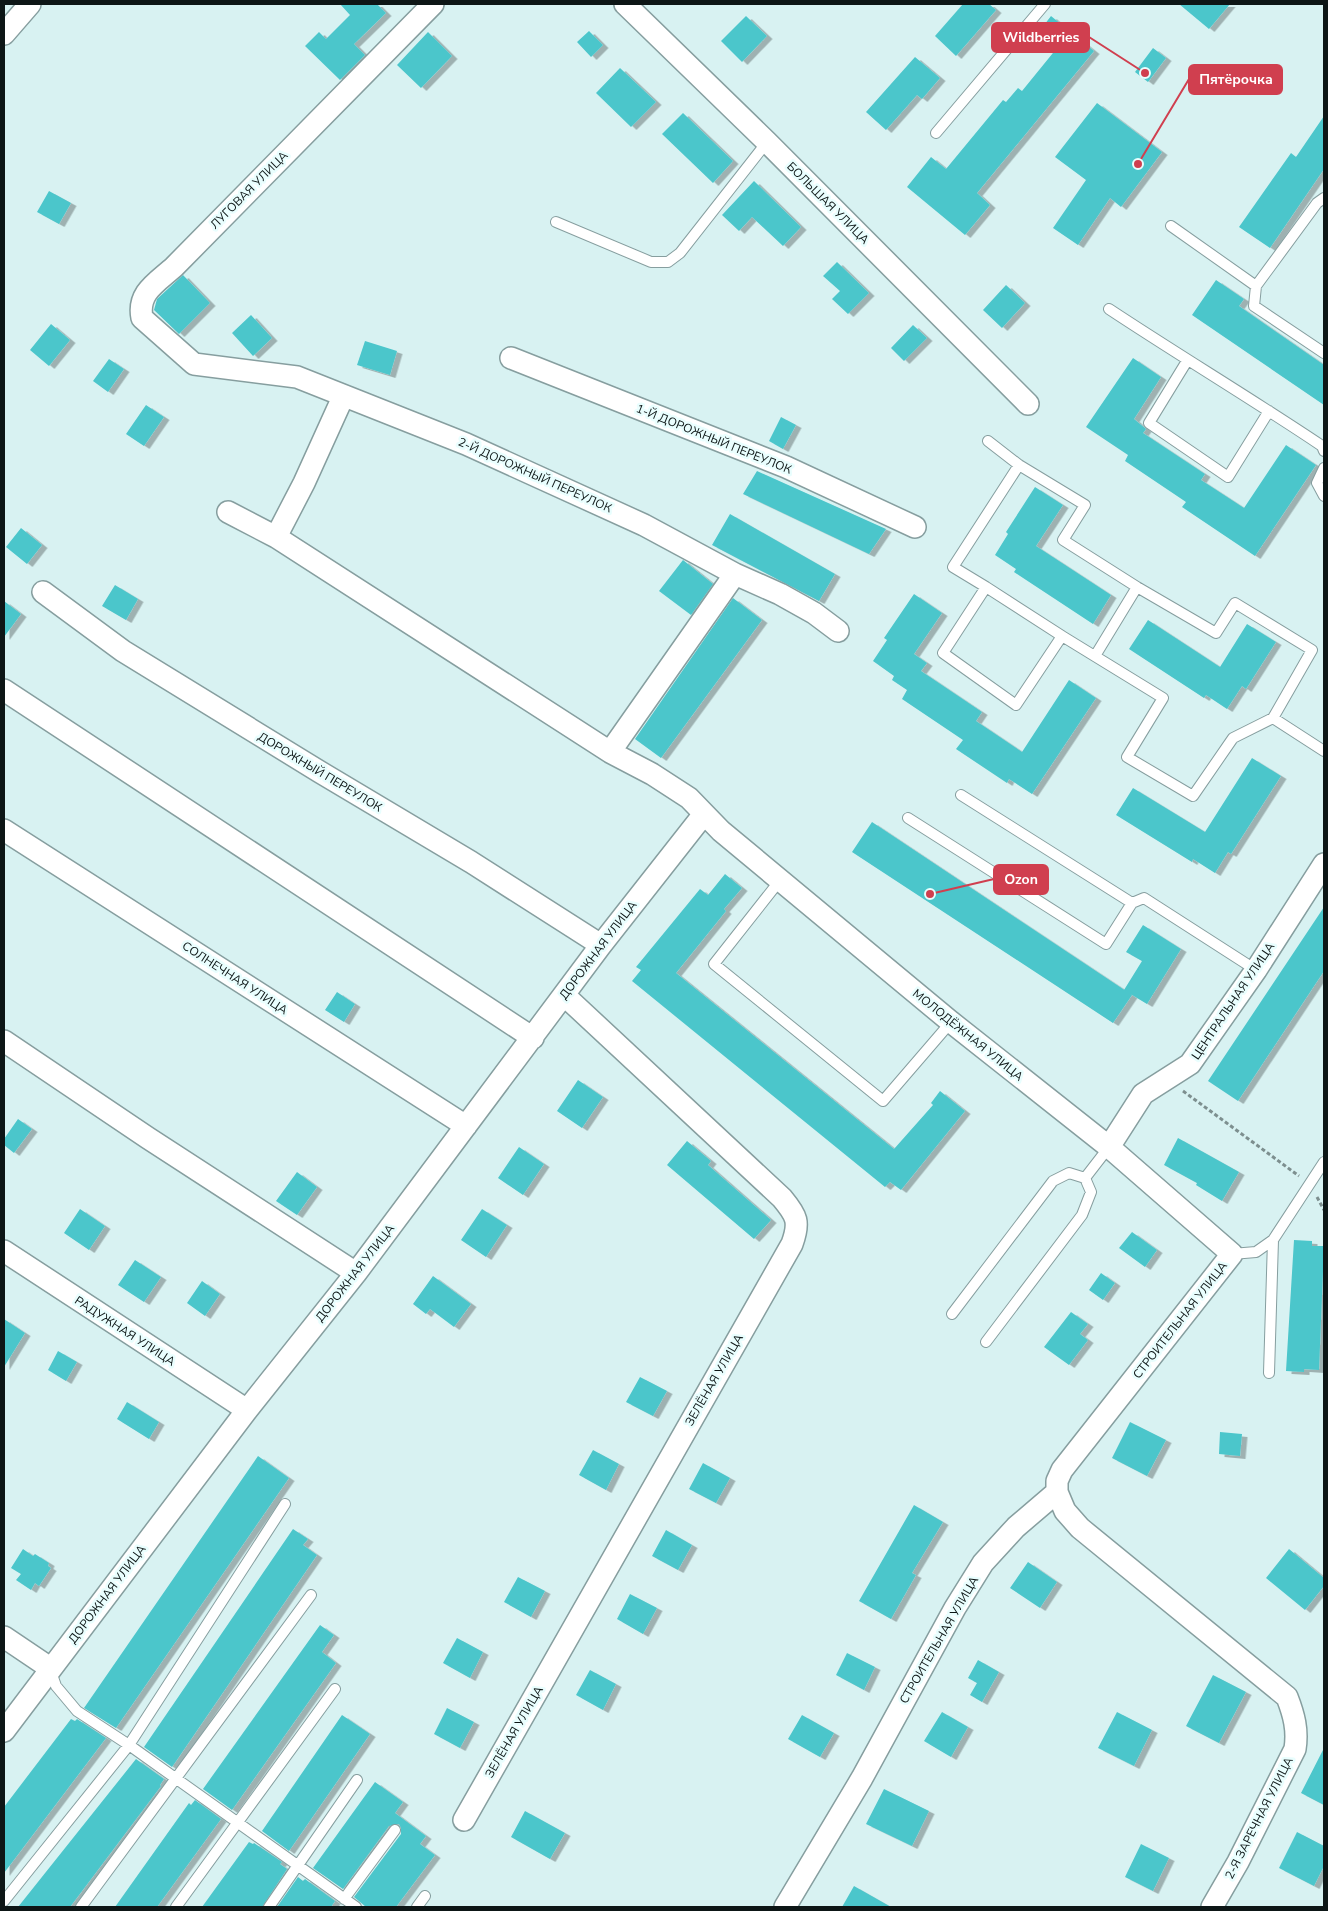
<svg xmlns="http://www.w3.org/2000/svg" width="1328" height="1911" font-family="'Nunito Sans',sans-serif">
<style>
.building{fill:#4cc6cb;filter:url(#shadow)}
.lines{fill:none;stroke-linecap:round;stroke-linejoin:round}
.service-casing{stroke:#869e9f;stroke-width:12}
.minor-casing{stroke:#869e9f;stroke-width:24}
.path{stroke:#7d8f8f;stroke-width:3;stroke-dasharray:4 2.5;stroke-linecap:butt}
.service{stroke:#fff;stroke-width:10}
.minor{stroke:#fff;stroke-width:21}
.labels{text-anchor:middle;dominant-baseline:central;stroke-width:5;stroke-linejoin:round;paint-order:stroke}
.street-label{font-size:12px;fill:#0d1616;stroke:#e9fefe}
.leader{fill:none;stroke:#d03f4f;stroke-width:2}
.callout-dot{fill:#d03f4f;stroke:#e9fefe;stroke-width:2}
.callout{fill:#d03f4f;stroke:#d03f4f;stroke-width:2}
.callout-label{font-size:14px;text-anchor:middle;font-weight:bold;fill:#fff}
</style>
<defs>
<filter id="shadow"><feDropShadow dx="5.5" dy="3" stdDeviation="0" flood-color="#0004"/></filter>
</defs>
<rect width="100%" height="100%" fill="#d8f2f2"/>
<path class="building" d="M340,4H377L386,13L354,44L365,55L340,80L305,46L319,32L326,39L350,15Z
M963,4H989L996,10L956,56L935,36Z
M1179,4H1230L1209,29Z
M746,16L767,36L742,62L721,41Z
M1051,16L1094,51L977,193L990,205L965,235L907,187L931,157L946,169L1003,100L1006,102L1018,88L1022,91L1057,48L1038,33Z
M589,31L603,45L591,57L577,42Z
M428,32L452,56L421,88L397,65Z
M1153,48L1166,58L1148,82L1135,72Z
M915,57L940,78L922,99L917,95L886,130L866,112Z
M620,68L656,102L631,127L596,93Z
M1097,103L1162,152L1121,207L1110,198L1078,245L1053,228L1086,180L1055,157Z
M683,113L733,161L713,183L662,134Z
M1324,116V169L1270,248L1239,227L1291,153L1296,157Z
M754,181L801,227L783,246L752,217L739,231L722,215Z
M49,191L71,203L59,224L37,212Z
M837,262L869,293L848,314L832,299L840,291L823,276Z
M183,275L210,303L179,334L154,310L157,299Z
M1216,280L1244,299L1239,306L1324,365V405L1192,315Z
M1006,285L1025,303L1002,328L983,310Z
M251,315L272,338L253,356L232,333Z
M51,324L70,340L49,366L30,350Z
M913,325L927,338L904,361L891,348Z
M365,341L397,351L390,375L357,365Z
M1133,358L1161,377L1134,419L1146,429L1143,433L1205,474L1201,480L1244,508L1286,445L1316,465L1255,556L1182,507L1186,502L1125,461L1128,455L1086,427Z
M109,359L124,369L108,392L93,381Z
M146,405L164,417L144,446L126,434Z
M781,417L796,425L783,449L769,441Z
M757,471L886,529L869,554L743,494Z
M1035,487L1063,505L1036,546L1111,595L1093,624L1014,572L1016,569L995,555L1008,534L1006,532Z
M730,514L835,574L819,601L712,545Z
M21,528L42,545L27,564L6,547Z
M683,560L713,584L691,615L659,591Z
M115,585L138,599L126,620L102,606Z
M914,594L942,613L914,654L927,663L921,671L982,712L976,721L1022,752L1069,680L1096,698L1032,794L1009,779L1007,783L956,749L963,740L902,699L907,690L892,680L894,676L873,661L887,640L884,638Z
M733,598L762,620L661,758L635,739Z
M4,601L21,614L4,637Z
M1148,620L1220,667L1247,624L1276,642L1246,689L1242,686L1227,709L1206,695L1204,698L1129,649Z
M1252,758L1281,776L1231,854L1228,852L1215,873L1193,859L1192,862L1116,815L1133,788L1205,832Z
M872,822L1132,995L1113,1023L852,852Z
M725,874L742,888L724,909L726,911L676,973L894,1149L933,1105L931,1103L940,1091L965,1111L901,1190L890,1182L885,1187L632,981L641,970L636,967L700,889L708,895Z
M1324,907V971L1238,1101L1208,1081Z
M1143,925L1181,949L1147,1004L1124,990L1142,961L1126,952Z
M337,992L355,1004L344,1022L325,1010Z
M578,1080L603,1097L582,1128L557,1111Z
M18,1119L32,1129L14,1153L4,1145V1139Z
M1178,1138L1239,1172L1222,1201L1196,1185L1197,1183L1164,1165Z
M687,1141L711,1161L708,1165L771,1220L754,1239L667,1165Z
M519,1147L544,1164L523,1195L498,1178Z
M297,1172L317,1187L297,1215L276,1201Z
M80,1209L105,1226L89,1250L64,1233Z
M482,1209L507,1225L486,1257L461,1240Z
M1132,1232L1157,1250L1145,1267L1119,1248Z
M1294,1240L1312,1241V1246H1324L1319,1370L1304,1369V1372L1286,1371Z
M135,1260L161,1277L144,1302L118,1285Z
M1101,1273L1115,1283L1103,1300L1089,1290Z
M433,1276L471,1304L454,1327L430,1309L426,1314L413,1304Z
M202,1281L220,1294L205,1316L187,1303Z
M1071,1312L1088,1324L1080,1334L1088,1340L1069,1365L1044,1347Z
M4,1319L25,1333L4,1367Z
M58,1351L77,1362L66,1381L48,1370Z
M640,1377L667,1391L653,1416L626,1402Z
M127,1402L159,1422L149,1439L117,1419Z
M1130,1422L1166,1440L1147,1476L1112,1458Z
M1220,1432L1242,1434L1240,1456L1219,1454Z
M593,1450L619,1464L606,1490L579,1475Z
M258,1456L289,1478L116,1728L84,1708Z
M703,1463L730,1478L716,1503L689,1489Z
M914,1505L943,1522L912,1573L916,1575L891,1619L859,1601Z
M293,1529L308,1539L303,1545L317,1555L172,1767L144,1747Z
M666,1530L692,1545L678,1570L652,1556Z
M23,1549L33,1556L35,1554L49,1563L48,1566L51,1568L39,1586L35,1583L31,1590L16,1580L21,1574L11,1568Z
M1289,1549L1324,1578V1586L1305,1610L1266,1578Z
M1028,1562L1057,1582L1040,1608L1010,1588Z
M518,1577L545,1591L531,1617L504,1602Z
M630,1594L657,1608L643,1634L617,1619Z
M320,1625L334,1635L322,1652L336,1663L232,1810L203,1789Z
M457,1638L483,1652L470,1678L443,1663Z
M847,1653L875,1667L864,1690L836,1675Z
M978,1660L999,1672L982,1702L970,1695L977,1683L968,1678Z
M590,1670L616,1684L603,1710L576,1695Z
M1213,1675L1246,1692L1219,1743L1186,1726Z
M447,1708L474,1722L460,1748L434,1734Z
M942,1712L968,1727L951,1757L924,1741Z
M1117,1712L1152,1730L1134,1766L1098,1748Z
M342,1715L370,1734L289,1851L262,1831Z
M802,1715L834,1733L820,1757L788,1739Z
M71,1719L75,1721L77,1719L106,1738L4,1873V1807Z
M1324,1748V1805L1301,1793Z
M136,1759L164,1779L160,1785L161,1786L70,1907H18Z
M375,1782L403,1802L395,1813L426,1836L420,1844L435,1855L396,1907H366L354,1897L401,1834V1828L399,1824L389,1826L343,1889L313,1868Z
M884,1789L929,1811L912,1846L866,1824Z
M195,1800L221,1819L157,1907H115L189,1803L191,1805Z
M525,1811L565,1833L550,1859L511,1837Z
M1297,1832L1324,1846V1866L1314,1886L1279,1868Z
M249,1842L253,1844L254,1843L282,1862L280,1864L287,1869L262,1907H202Z
M1141,1844L1169,1858L1153,1891L1125,1877Z
M298,1877L303,1881L305,1879L335,1901L331,1907H277Z
M854,1886L891,1907H842Z"/>
<g class="lines">
<defs>
<path id="service" d="M936,133L1045,4
M556,222L651,262H668L680,253L767,142
M1171,226L1256,286L1317,203L1324,198
M1256,286L1254,306L1324,353
M1109,309C1180,356 1252,399 1322,446L1324,451
M1187,361L1149,423L1228,477L1269,411
M988,441L1019,465L1085,505L1063,540L1137,587L1095,656
M1324,468L1317,483L1324,496
M986,587L1062,636L1016,705L943,653L986,587L953,567L1019,465
M1137,587L1216,633L1235,603L1312,650L1273,718
M1062,636L1163,698L1127,757L1193,796L1233,738L1273,718L1324,751
M961,795L1132,903
M908,818L1106,944L1132,903L1144,898L1256,970
M781,879L714,964L883,1101L951,1022
M1232,1254L1256,1252L1273,1240L1324,1162
M952,1314L1053,1181L1069,1173L1085,1178
M986,1342L1082,1215L1091,1192L1085,1178L1109,1147
M1269,1373L1273,1240
M50,1669L56,1686L77,1711L129,1745L356,1907
M344,1899L395,1830
M4,1901L129,1745L285,1504
M81,1907L311,1595
M176,1907L335,1689
M269,1907L357,1780
M417,1907L425,1896"/>
<path id="minor" d="M433,4L174,267C156,283 137,293 142,318L194,364L297,377L466,444L644,525L735,574L780,594L814,613L838,631
M625,4L767,142L1028,404
M4,34L30,4
M511,358L786,467L915,527
M228,512L276,537L610,752L652,774L689,798L721,831L951,1022L1109,1147L1232,1254L1062,1470L1057,1481V1492L1016,1527L983,1563L955,1608L862,1778L785,1907
M276,537L304,483L343,397
M43,592L123,651L320,772L471,862L601,945
M4,690L533,1038
M610,752L735,574
M4,830L466,1126
M4,1041L148,1138L356,1273
M1109,1147L1143,1094L1190,1064L1256,970L1324,864
M4,1251L247,1410
M1057,1492L1065,1511L1080,1528L1287,1697C1294,1715 1298,1730 1295,1749L1238,1862L1212,1907
M4,1637L50,1668
M4,1731L247,1410L356,1273L601,945L704,814
M464,1820L792,1244C800,1222 797,1216 782,1198L564,995"/>
</defs>
<use href="#service" class="service-casing"/>
<use href="#minor" class="minor-casing"/>
<path class="path" d="M1183,1091L1299,1176
M1317,1197L1324,1210"/>
<use href="#service" class="service"/>
<use href="#minor" class="minor"/>
</g>
<g class="labels">
<g class="street-label">
<text transform="translate(249 190) rotate(-45)">ЛУГОВАЯ УЛИЦА</text>
<text transform="translate(828 203) rotate(45)">БОЛЬШАЯ УЛИЦА</text>
<text transform="translate(714 439) rotate(22)">1-Й ДОРОЖНЫЙ ПЕРЕУЛОК</text>
<text transform="translate(535 475) rotate(24)">2-Й ДОРОЖНЫЙ ПЕРЕУЛОК</text>
<text transform="translate(320 772) rotate(31)">ДОРОЖНЫЙ ПЕРЕУЛОК</text>
<text transform="translate(598 950) rotate(-53)">ДОРОЖНАЯ УЛИЦА</text>
<text transform="translate(235 978) rotate(33)">СОЛНЕЧНАЯ УЛИЦА</text>
<text transform="translate(1233 1001) rotate(-56)">ЦЕНТРАЛЬНАЯ УЛИЦА</text>
<text transform="translate(968 1035) rotate(39)">МОЛОДЁЖНАЯ УЛИЦА</text>
<text transform="translate(355 1273) rotate(-52)">ДОРОЖНАЯ УЛИЦА</text>
<text transform="translate(1180 1320) rotate(-52)">СТРОИТЕЛЬНАЯ УЛИЦА</text>
<text transform="translate(125 1331) rotate(33)">РАДУЖНАЯ УЛИЦА</text>
<text transform="translate(714 1380) rotate(-60)">ЗЕЛЁНАЯ УЛИЦА</text>
<text transform="translate(107 1594) rotate(-53)">ДОРОЖНАЯ УЛИЦА</text>
<text transform="translate(939 1640) rotate(-60)">СТРОИТЕЛЬНАЯ УЛИЦА</text>
<text transform="translate(514 1732) rotate(-60)">ЗЕЛЁНАЯ УЛИЦА</text>
<text transform="translate(1259 1818) rotate(-63)">2-Я ЗАРЕЧНАЯ УЛИЦА</text>
</g>
</g>
<path class="leader" d="M1145 73L1089 37M1138 164L1189 79M930 894L994 879"/>
<g class="callout-dot">
<circle cx="1145" cy="73" r="5"/>
<circle cx="1138" cy="164" r="5"/>
<circle cx="930" cy="894" r="5"/>
</g>
<g class="callout">
<rect x="992" y="23" width="97" height="29" rx="5"/>
<rect x="1189" y="65" width="93" height="29" rx="5"/>
<rect x="994" y="865" width="54" height="29" rx="5"/>
</g>
<g class="callout-label">
<text x="1041" y="42">Wildberries</text>
<text x="1236" y="84">Пятёрочка</text>
<text x="1021" y="884">Ozon</text>
</g>
<rect width="1328" height="1911" fill="none" stroke="#0d1616" stroke-width="10"/>
</svg>
